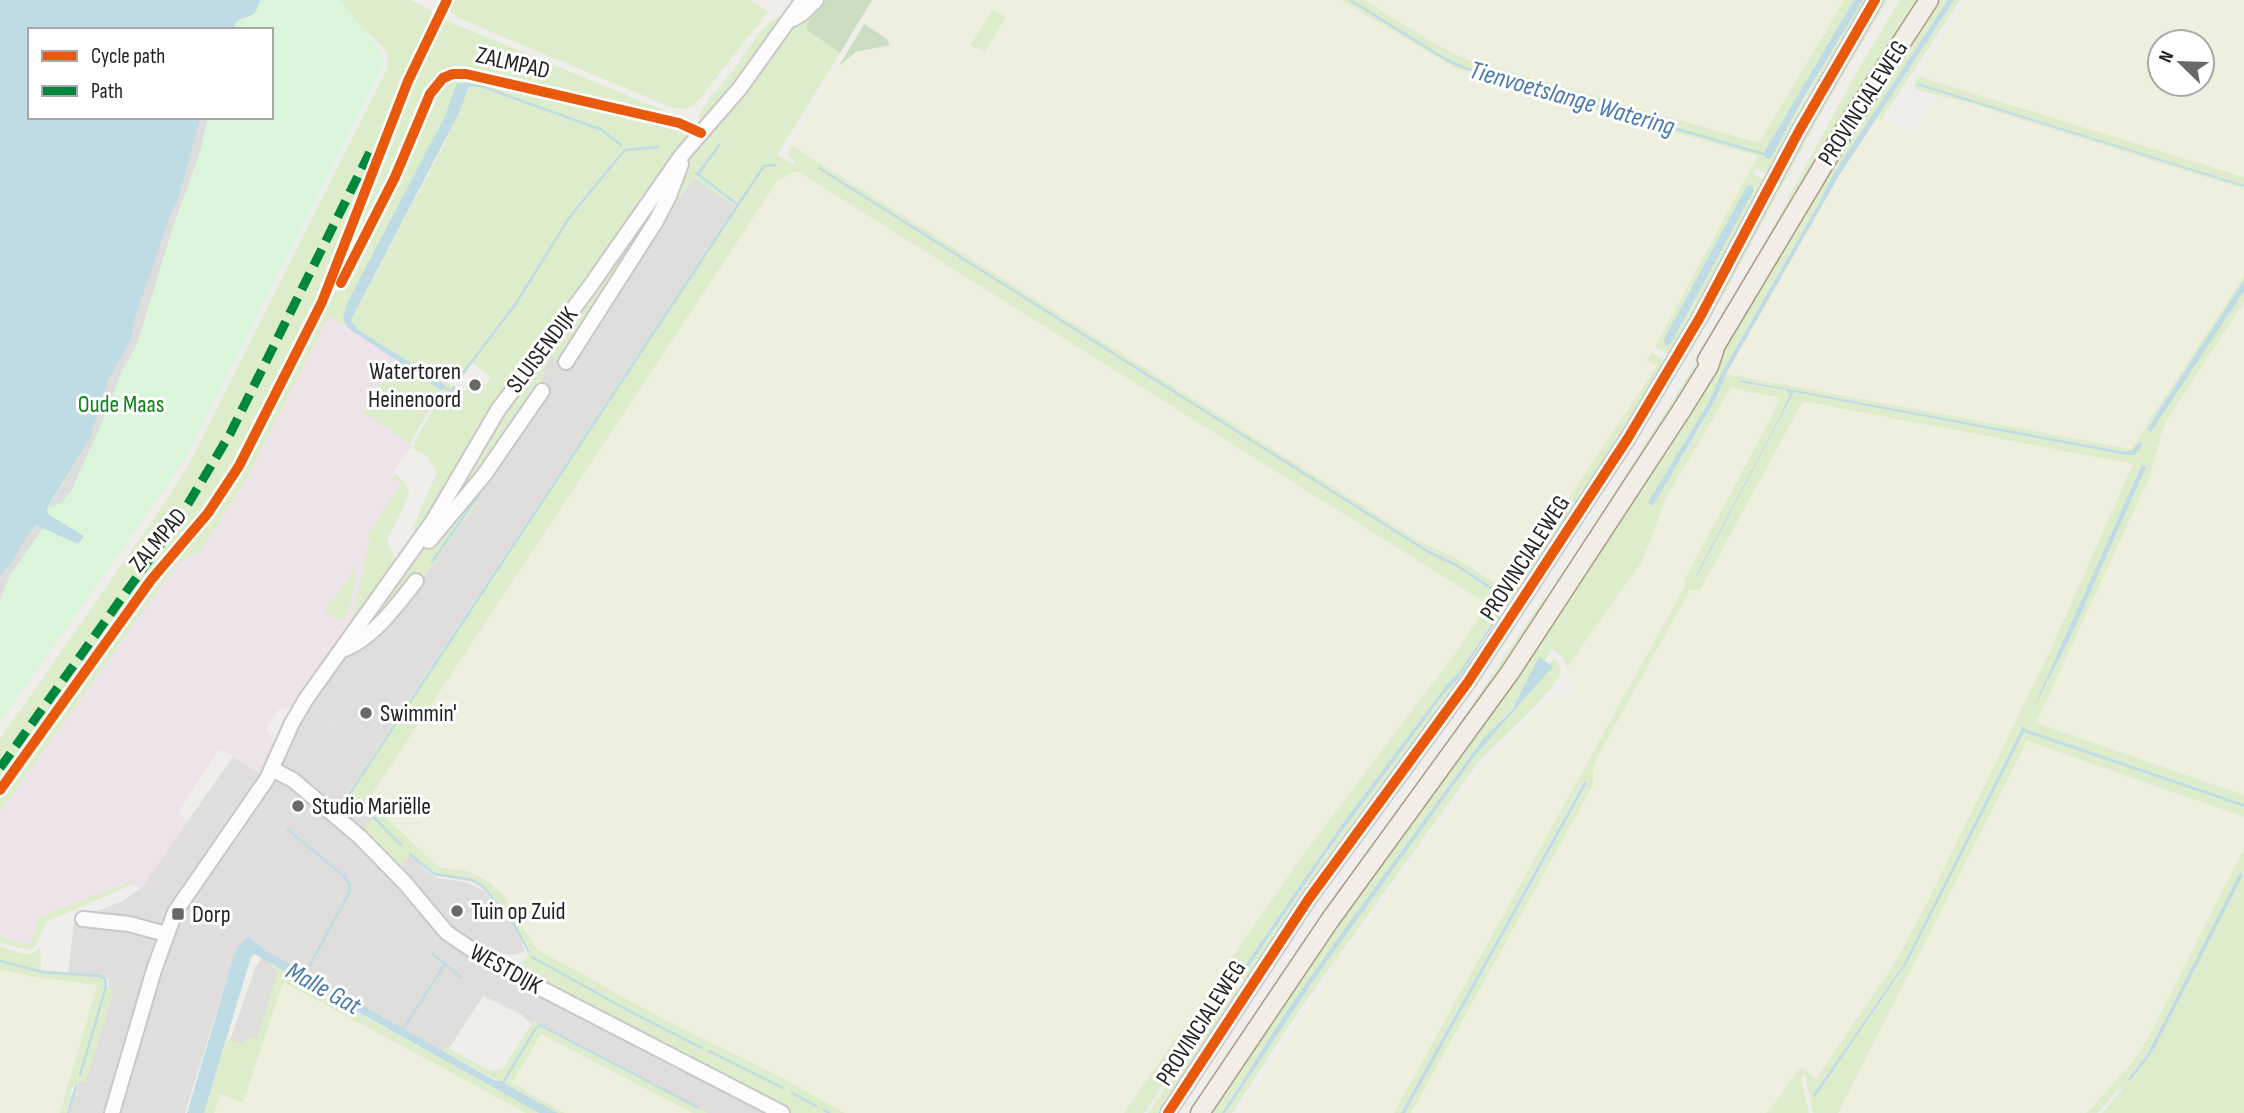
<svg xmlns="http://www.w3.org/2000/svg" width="2244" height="1113" font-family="'Sofia Sans Condensed',sans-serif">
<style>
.residential{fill:#dfdedc}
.industrial{fill:#ede4e9}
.farmland{fill:#efefdf;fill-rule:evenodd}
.grass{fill:#ddeccb;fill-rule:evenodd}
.forest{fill:#cbdec1}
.park{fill:#daf5da}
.parking{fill:#e0dfde}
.water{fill:#bfdbe3}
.pier{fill:#dedddd}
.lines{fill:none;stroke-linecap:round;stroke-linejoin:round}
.stream{stroke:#bfdbe3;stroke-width:2.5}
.minor-casing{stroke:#c9c8c7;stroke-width:18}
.major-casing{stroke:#a79c86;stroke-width:21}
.minor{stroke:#fdfcfc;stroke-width:14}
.major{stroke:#f3ede7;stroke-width:18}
.quiet{stroke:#00873e;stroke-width:9;stroke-dasharray:18 9;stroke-linecap:butt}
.cycleway-casing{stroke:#fff;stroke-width:15}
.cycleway{stroke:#e8590c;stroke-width:10}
.poi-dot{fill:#6a6968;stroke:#fff;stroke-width:2.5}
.labels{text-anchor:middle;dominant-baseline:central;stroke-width:6;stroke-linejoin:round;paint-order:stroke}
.street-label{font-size:24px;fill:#222;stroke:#fff}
.poi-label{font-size:24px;fill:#222;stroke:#fff;text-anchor:start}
.park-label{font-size:24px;fill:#0c8416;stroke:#fff}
.water-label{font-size:26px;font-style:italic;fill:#4a7aab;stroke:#fff}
</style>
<rect width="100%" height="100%" fill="#f0eeeb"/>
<path class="residential" d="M679,167L739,205L349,797L430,874L438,878L465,882L484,891L516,926L525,951L515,955L482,952L790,1113H700L536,1029L522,1015L483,996L444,1056L283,967L265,1037L226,1052L255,969L265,951L251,938L240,948L226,981L185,1113H69L109,985L108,978L68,976L74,920L123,901L142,887L236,752L285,755L305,710L497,419Z"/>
<path class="industrial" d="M329,315L397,361L363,411L412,446L394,472L406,484L393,529L386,540L395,565L294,706L285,709L280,708L266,729L273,737L275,747L262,775L222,750H219L178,813L188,820L141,889L127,883L39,917L30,946L0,936V812L179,561L200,552L248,477Z"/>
<path class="farmland" d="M872,0H1341L1457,69L1759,156L1694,278L1648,359L1657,365L1577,487L1570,496L1565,494L1503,588L1452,556L1422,543L790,144L841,63L856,52L890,45L887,39L860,22Z
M1366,0H1844L1759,143L1462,58L1435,44Z
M1967,0H2244V177L1917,76ZM2160,42H2202V84H2160Z
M1938,94L2244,189V276L2131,449L1726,374L1840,174L1876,118L1914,132Z
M797,171L1488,604L1455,654L1303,855L1124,1113H845L792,1083L663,1019L537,949L526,930L489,882L467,871L438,867L367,800L778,180Z
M2244,302V795L2036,723L2154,464L2165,423Z
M1731,388L1779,397L1774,412L1685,579V586L1394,1113H1240L1330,974L1485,763L1543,704L1572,696L1567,667L1634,573L1678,476Z
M1803,401L2134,463L2050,651L1929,899L1895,963L1816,1079L1801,1067L1767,1113H1411L1593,785L1592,765L1690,590L1700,589Z
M2027,741L2244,817V849L2146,1042L2133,1061L2087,1113H1838Z
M0,969L33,977L97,985L60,1113H0Z
M283,981L526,1113H214L220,1094L243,1103Z
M541,1034L692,1113H565L512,1083Z"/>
<path class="grass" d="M332,0H410L431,10L434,20L401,93L331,274L231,475L208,509L148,580L0,787V739L158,513L188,466L387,68V54L381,45Z
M450,0H751L768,12L698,101C689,111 681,110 668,106L477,26C464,20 445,16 450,0Z
M820,0H825L815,13L807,30L840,53L777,155L793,164L795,160L788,156L791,145L1422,543L1452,556L1504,589L1496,600L1489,596L1484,602L797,171L778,180L368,800L438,867L467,871L489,882L504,896L537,949L663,1019L792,1083L845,1113H790L515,970L514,967L528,957L526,952L530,949L503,906L478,882L435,873L412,854L397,869L360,832L372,818L347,793L735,207L694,178L667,217L664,215L687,165L689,152L794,24Z
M1341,0H1365L1435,44L1462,58L1759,143L1844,0H1854L1763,154L1764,158L1768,160L1863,0H1870L1773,172L1768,174L1755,169L1753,174L1764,180L1766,185L1674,355H1669L1655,347L1758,156L1457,69ZM1752,185L1754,190L1673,340L1669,344H1666L1665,339L1747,186Z
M1884,0H1888C1863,41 1838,82 1815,125C1761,223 1712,326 1647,417C1731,281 1799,136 1884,0Z
M1900,0H1921L1678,397L1595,524L1708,344L1788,201L1787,200L1858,70Z
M1935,0H1948L1834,173L1818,205L1720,376L1709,402L1648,502C1679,469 1708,415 1726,374L2131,449L2244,276V280L2147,428L2152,431L2244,291V302L2165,423L2149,478L2036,723L2244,795V804L2025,729L2023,726L1902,967L1814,1097L1900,975L2024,731L2244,807V817L2027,741L1838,1113H1813L1805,1075L1801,1077L1809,1113H1767L1801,1067L1816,1079L1895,963L1929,899L2050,651L2133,464L1803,401L1700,590H1690L1593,765V785L1411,1113H1405L1587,784L1583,782L1401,1113H1394L1685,586V579L1774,412L1779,398L1731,388L1668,494L1641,563L1567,667L1562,657L1552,649L1544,661L1539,658L1512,710L1483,739C1394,862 1302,983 1222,1113H1206L1690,413L1703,392L1717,361L1817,185ZM1741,380L2121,451H2133L2139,442L2132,456L2126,455L1794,392L1696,577H1695L1774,428L1790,393L1788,391L1741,382ZM2143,466L2145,467L2069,640L2031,713Z
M1954,0H1960L1881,120L1876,118Z
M993,9L1006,17L985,51L970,46Z
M778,17L781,21L754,63L707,118H700L698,117C707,99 722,84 735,68C748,51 758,28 778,17Z
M443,19L682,118L681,121L608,106L493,77L461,71L447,73L430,88L394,174L336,287L330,295L404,98L426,49Z
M457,76L498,82L601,108L681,125L692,131L581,292L578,290L574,296L419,533L412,530L437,472L427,456L411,447L416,445L414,443L443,392L356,329L351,320L445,143L470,84L457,87L445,116L347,303L343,318L348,328L329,316L248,477L200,552L179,561L0,812V795L157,576L215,508L230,486L319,313L341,288L399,176L435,90L446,79ZM472,363L491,377L479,395L468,388L464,393L447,382L451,377L459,382Z
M1917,76L2244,177V185L1918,83V85L2244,187V189L1966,102L1917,90L1913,86Z
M676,170L665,199L562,363L546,353Z
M1652,352L1666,362L1667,367L1511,608L1504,603L1508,589L1657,366L1647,360Z
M545,354L551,358L543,370L546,372L481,477L443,513L483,442Z
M397,361L441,390L410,444L363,412Z
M393,472L407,485L406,487L409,489L407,500L387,539L396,563L357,622L352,619L370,540L368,534L401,484L394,478Z
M471,498L478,502L424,577L418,574L407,590L351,644L417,553L428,544Z
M357,566L351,603L343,621H340L324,611L330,601L335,598Z
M1544,598L1546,599L1472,711L1193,1113H1190L1317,921L1437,757Z
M1488,604L1501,612L1505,620L1248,981L1233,975L1230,980L1241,991L1162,1113H1148L1230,992L1227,991L1144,1113H1124L1303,855L1455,654ZM1495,617L1498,618L1495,624L1458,679L1442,696L1346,826L1246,971L1243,970L1340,827L1448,683L1460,671Z
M1554,658C1558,662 1561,666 1560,673C1557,691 1493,745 1477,764L1296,1015L1232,1113H1225L1318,974L1474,757L1552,667L1550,664Z
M2244,849V1113H2102L2122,1090L2120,1088L2098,1113H2087L2133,1061L2146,1042ZM2240,874L2243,875L2153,1051L2130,1081L2128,1079L2147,1055Z
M127,883L131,885L46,922L36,945L31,950L0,943V936L30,946L39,917Z
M40,945L41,970L105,977L107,978V988L114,990L86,1082L80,1081L78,1086L73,1085L66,1113H60L97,985L33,977L0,969V946C14,951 32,961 40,945Z
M267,959L297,979L539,1113H526L283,982L243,1103L220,1094L214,1113H204L227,1039L244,1044L247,1037L257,1039L278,972L268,964Z
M533,1021L708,1113H692L541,1034L512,1083L565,1113H558L441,1050L447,1047L488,1070H502Z"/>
<path class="forest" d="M825,0H872L840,53L807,30L806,26Z
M864,24L887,39L890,45L856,52L839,66Z"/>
<path class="park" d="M237,0H340L381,52L384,64L192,447L173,477L0,722V455L184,117H271V30H228Z"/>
<path class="parking" d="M356,686L364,692L338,728H321L342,701H346Z"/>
<path class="water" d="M0,0H261L255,13C245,20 236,16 233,30H30V117H201L180,194L171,214L134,322L132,339L109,379L90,439L48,506L47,511L49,515L84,536L78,544L36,525L26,538L12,562L0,576Z
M1854,0H1863L1803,99L1771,158L1766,159L1763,154Z
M1948,0H1954L1840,174L1727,372L1715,400L1653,506L1648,502L1709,402L1720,376L1818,205L1834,173Z
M457,83H470L459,113L351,320L357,329L445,385L442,391L348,328L343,318L347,303L445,116Z
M1918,83L2244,185V187L1917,85Z
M1752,185L1754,190L1673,340L1669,345H1665L1664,339L1747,186Z
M2244,280V291L2151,432L2147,429Z
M1740,380L2121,451H2132L2139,442L2143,444L2135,455H2126L1794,392L1696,578L1695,577L1774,428L1790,394L1786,390L1740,382Z
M2142,465L2146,467L2069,640L2031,713Z
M1499,616L1458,679L1442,696L1327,852L1245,972L1242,970L1340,827L1448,683L1460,671L1496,617Z
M1539,657L1553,666L1474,757L1318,974L1225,1113H1222L1285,1014L1338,938L1483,739L1512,710Z
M2023,726L2025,729L2244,804V807L2024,732L1907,963L1815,1097L1813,1095L1902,967Z
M1584,782L1587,783L1405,1113H1401Z
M2240,873L2243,875L2153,1051L2130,1081L2128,1079L2147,1055Z
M248,936L266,951L494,1080L500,1081L558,1113H539L254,954L251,957L204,1113H187L235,952Z"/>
<path class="pier" d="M201,117H208L200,152L172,230L137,344L122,371L99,429L71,491L61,503L48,508L90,439L109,379L132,339L134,322L171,214L180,194Z
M36,525L43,528L10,575L0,600V576L12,562L26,538Z"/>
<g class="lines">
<path class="stream" d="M1350,0L1445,59L1462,67L1767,155
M467,85L481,86L602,130L621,145
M819,168L1427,551L1456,565L1491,588
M696,173L738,205L764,166L775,165
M698,174L720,144
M457,381L515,305L569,218L622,153L626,150L658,147
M444,387L451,391L454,387
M432,562L480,493
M287,829L344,876L350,885L349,893L305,974
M401,845L350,793L738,205
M410,854L434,874L472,880L481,885L510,917L528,950
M432,954L461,977
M532,957L631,1012L702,1048
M0,961L42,972L100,976L105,979L106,987L80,1075
M403,1029L445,964
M709,1051L783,1088
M503,1083L534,1031L540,1025L699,1108
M792,1093L816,1106
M824,1110L829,1113
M68,1113L76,1086"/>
<defs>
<path id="minor" d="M793,19L803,13L816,0
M566,362L656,221L669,196L681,164
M429,541L484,475L542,391
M345,649C374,637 397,605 416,581
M272,769L293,780L360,837L405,883L447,933L492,963L782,1113
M83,919L129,924L166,934
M112,1113L154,970L175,912L267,779L292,723L306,699L433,521L498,410L591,285L682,155L740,88L803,0
M1168,1113L1308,900L1468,682L1628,438L1699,319L1799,131L1875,0"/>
<path id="major" d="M1707,360L1845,129L1929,0
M1200,1113L1330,920L1511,671L1683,408L1709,366L1714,351"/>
</defs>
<use href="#minor" class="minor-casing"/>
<use href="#major" class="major-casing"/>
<use href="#minor" class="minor"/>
<use href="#major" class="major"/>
<path class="quiet" d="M0,768L182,514L230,434L371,150"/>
<defs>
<path id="cycleway" d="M341,283L395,177L430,94L443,78L453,74H466L679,123L701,133
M0,790L151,580L208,513L239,466L322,302L408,81L447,0
M1168,1113L1308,900L1468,682L1628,438L1699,319L1799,131L1875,0"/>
</defs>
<use href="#cycleway" class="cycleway-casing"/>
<use href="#cycleway" class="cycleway"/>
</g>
<g class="poi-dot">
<circle cx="475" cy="385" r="7"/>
<circle cx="366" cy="713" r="7"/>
<circle cx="298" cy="806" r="7"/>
<circle cx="457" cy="911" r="7"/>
<rect x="171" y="907" width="14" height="14" rx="3.5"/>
</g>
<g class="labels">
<g class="street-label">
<text transform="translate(513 63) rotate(13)">ZALMPAD</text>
<text transform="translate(1863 103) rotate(-57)">PROVINCIALEWEG</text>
<text transform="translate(542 350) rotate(-53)">SLUISENDIJK</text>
<text transform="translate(158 540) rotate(-50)">ZALMPAD</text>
<text transform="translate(1525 558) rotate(-57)">PROVINCIALEWEG</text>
<text transform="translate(506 969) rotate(29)">WESTDIJK</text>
<text transform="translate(1201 1023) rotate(-57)">PROVINCIALEWEG</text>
</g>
<g class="poi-label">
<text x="461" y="371" text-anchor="end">Watertoren<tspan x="461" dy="28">Heinenoord</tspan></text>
<text x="380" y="713">Swimmin'</text>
<text x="312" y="806">Studio Mariëlle</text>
<text x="471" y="911">Tuin op Zuid</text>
<text x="192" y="914">Dorp</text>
</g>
<g class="park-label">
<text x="121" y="404">Oude Maas</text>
</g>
<g class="water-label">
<text transform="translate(1572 99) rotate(16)">Tienvoetslange Watering</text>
<text transform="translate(323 989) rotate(29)">Malle Gat</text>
</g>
</g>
<rect x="28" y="28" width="245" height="91" fill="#ffffff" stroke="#a7a7a7" stroke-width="2"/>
<rect x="42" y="51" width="35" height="10" fill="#e8590c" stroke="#a7a7a7" stroke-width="2"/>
<text x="91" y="63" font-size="21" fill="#222222">Cycle path</text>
<rect x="42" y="86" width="35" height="10" fill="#00873e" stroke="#a7a7a7" stroke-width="2"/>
<text x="91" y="98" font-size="21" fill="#222222">Path</text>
<g transform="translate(2181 63) rotate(293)"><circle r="33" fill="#ffffff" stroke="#a7a7a7" stroke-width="2"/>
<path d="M0-5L12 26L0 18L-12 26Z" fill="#6a6968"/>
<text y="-10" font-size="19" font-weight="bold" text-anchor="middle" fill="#222222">N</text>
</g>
</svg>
